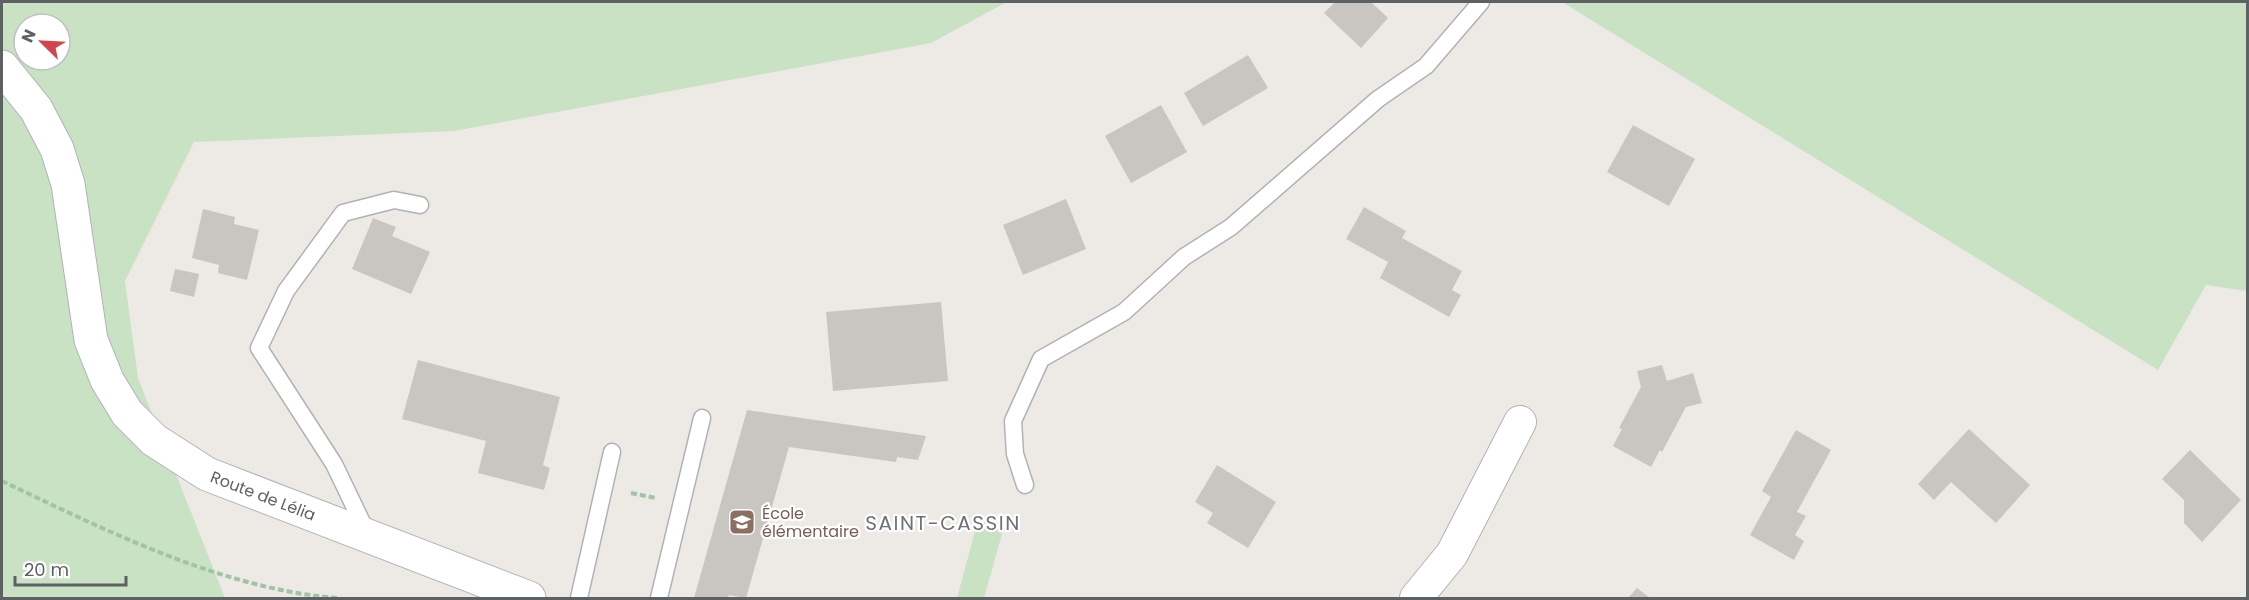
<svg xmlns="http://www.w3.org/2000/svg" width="2249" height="600" font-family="Poppins,sans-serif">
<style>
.green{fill:#c9e2c4;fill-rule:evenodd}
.building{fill:#c9c5c1}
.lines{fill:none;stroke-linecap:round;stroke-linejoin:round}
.service-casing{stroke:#b0b3b5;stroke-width:19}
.minor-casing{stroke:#b0b3b5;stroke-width:34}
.tertiary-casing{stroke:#b0b3b5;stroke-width:35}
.path{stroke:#a0c4a4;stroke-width:4;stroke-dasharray:6 3;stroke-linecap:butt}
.service{stroke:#fff;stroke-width:16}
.minor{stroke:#fff;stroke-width:32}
.tertiary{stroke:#fff;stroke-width:33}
.labels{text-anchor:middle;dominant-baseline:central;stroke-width:4.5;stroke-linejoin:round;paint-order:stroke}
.street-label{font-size:16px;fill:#5d6163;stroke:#fff}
.education-label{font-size:16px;fill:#785e54;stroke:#fff;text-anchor:start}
.quarter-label{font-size:20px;letter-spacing:1.5px;fill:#6e7375;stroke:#fff}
</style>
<rect width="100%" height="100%" fill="#edeae5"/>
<path class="green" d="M2,2H1007L931,43L454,131L194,142L125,281L138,378L225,598H2ZM24,24H60V60H24Z
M1562,2H2247V291L2206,285L2158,370Z
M978,520L1004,527L984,598H957Z"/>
<path class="building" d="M1335,2H1371L1388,18L1361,48L1324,13Z
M1248,55L1268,88L1203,126L1184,93Z
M1161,105L1187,152L1131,183L1105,136Z
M1633,125L1695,159L1669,206L1607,172Z
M1066,199L1086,249L1023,275L1003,225Z
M1364,207L1406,231L1402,238L1462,271L1452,290L1461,295L1449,317L1380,278L1388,262L1346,239Z
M203,209L235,217L234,224L259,230L247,280L218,273L219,265L192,258Z
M373,218L396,227L392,236L430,252L411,294L352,269Z
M175,269L199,274L194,297L170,291Z
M941,302L948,381L833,391L826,312Z
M418,360L560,397L543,465L550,468L544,490L478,473L486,441L402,419Z
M1662,365L1667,381L1693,373L1702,403L1686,407L1662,452L1660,450L1651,467L1613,446L1622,429L1619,428L1641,387L1637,371Z
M747,410L926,436L918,460L897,457L896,462L789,447L746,598L729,595L728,598H694Z
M1969,429L2030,485L1996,523L1951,482L1934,500L1918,484Z
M1796,430L1831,450L1797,512L1806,516L1795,535L1804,541L1794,560L1750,535L1771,497L1762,491Z
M2190,450L2241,500L2202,542L2184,523V500L2162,479Z
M1217,465L1276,502L1248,548L1207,523L1213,513L1195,502Z
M1637,588L1650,598H1628Z"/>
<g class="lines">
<defs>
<path id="service" d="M1025,485L1015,454L1013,421L1041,359L1124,312L1184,257L1231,227L1378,99L1426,66L1481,2
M368,535L334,464L259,348L286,291L343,213L394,200L420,205
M579,598L612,452
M659,598L702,418"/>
<path id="minor" d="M1416,598L1452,554L1520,422"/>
<path id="tertiary" d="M2,67L36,109L57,149L68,184L91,340L107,380L127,413L154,440L207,474L529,598"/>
</defs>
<use href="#service" class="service-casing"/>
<use href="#minor" class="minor-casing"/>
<use href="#tertiary" class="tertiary-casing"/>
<path class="path" d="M2,481C105,530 222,589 337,598
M631,493L656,498"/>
<use href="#service" class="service"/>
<use href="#minor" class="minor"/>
<use href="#tertiary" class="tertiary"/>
</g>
<defs>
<symbol id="school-square" viewBox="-11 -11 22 22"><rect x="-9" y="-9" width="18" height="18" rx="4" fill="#8d6e63" stroke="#fff"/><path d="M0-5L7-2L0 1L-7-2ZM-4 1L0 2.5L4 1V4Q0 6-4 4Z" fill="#fff"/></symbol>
</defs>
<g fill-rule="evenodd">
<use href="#school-square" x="727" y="507" width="30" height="30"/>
</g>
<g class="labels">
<g class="street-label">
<text transform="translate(263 496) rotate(21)">Route de Lélia</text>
</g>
<g class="education-label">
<text x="762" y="513">École<tspan x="762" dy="18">élémentaire</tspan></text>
</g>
<g class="quarter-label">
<text x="943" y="523">SAINT-CASSIN</text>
</g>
</g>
<rect width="2249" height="600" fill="none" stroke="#5d6163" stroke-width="6"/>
<g transform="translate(42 42) rotate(294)"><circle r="28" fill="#ffffff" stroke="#bec0c1" stroke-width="1.5"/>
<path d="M0-4.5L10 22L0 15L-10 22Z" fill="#d4444f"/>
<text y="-9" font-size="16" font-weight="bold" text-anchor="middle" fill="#5d6163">N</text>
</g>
<path d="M15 576v9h111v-9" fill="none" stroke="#5d6163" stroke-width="3"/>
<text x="24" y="576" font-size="18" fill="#5d6163" stroke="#ffffff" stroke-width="4.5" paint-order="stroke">20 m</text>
</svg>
